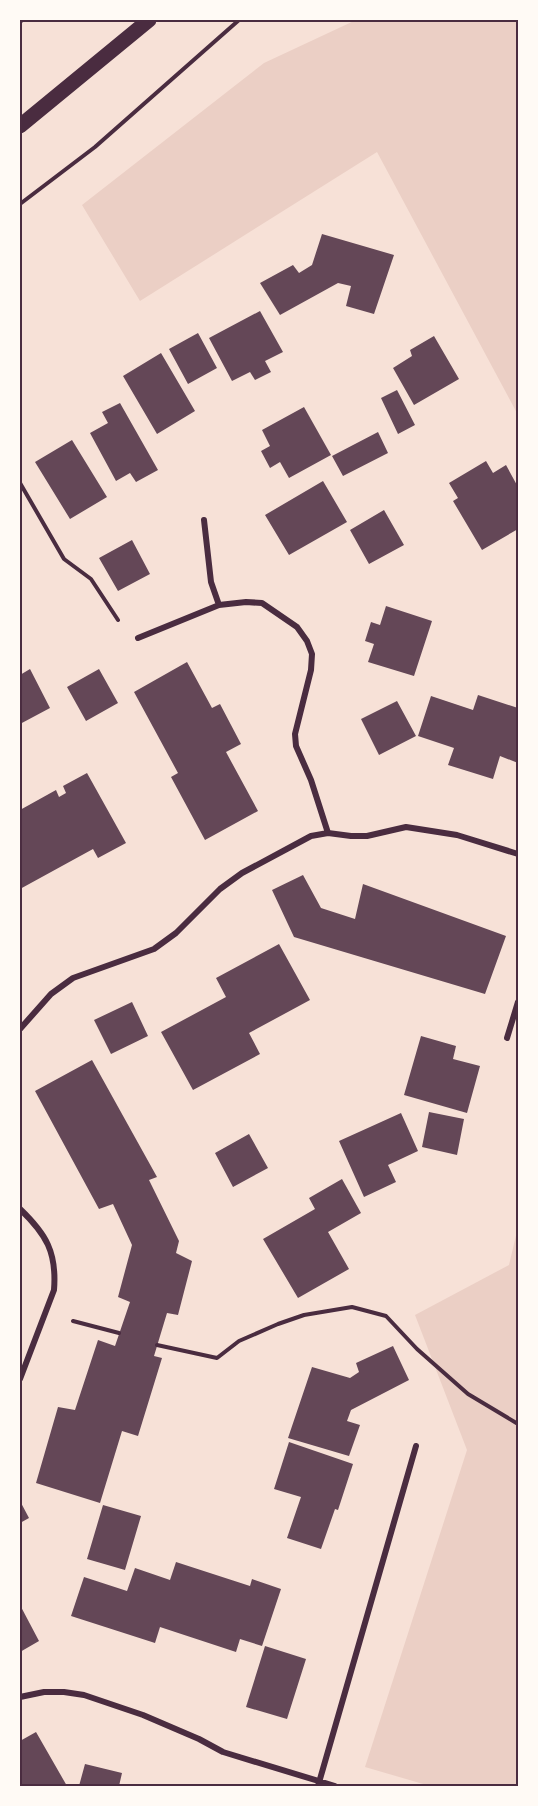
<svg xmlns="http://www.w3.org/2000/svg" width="538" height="1806" font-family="Figtree,sans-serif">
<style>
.green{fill:#ebcfc5}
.building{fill:#644757}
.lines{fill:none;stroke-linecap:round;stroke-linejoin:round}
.path{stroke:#4a2c40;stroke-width:4}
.minor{stroke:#4a2c40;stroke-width:6}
.primary{stroke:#4a2c40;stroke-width:15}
.neatline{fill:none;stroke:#4a2c40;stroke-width:2}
</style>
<rect width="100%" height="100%" fill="#f7e1d7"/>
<path class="green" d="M356,20H518V415L377,152L140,301L82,205L264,63Z
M518,1227V1786H430L365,1767L467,1450L415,1315L509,1265Z"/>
<path class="building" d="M322,234L394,255L374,314L346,306L351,286L338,283L280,315L260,283L293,265L299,273L312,265Z
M260,311L283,352L265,361L271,372L255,380L250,372L232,381L209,338Z
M198,333L217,368L188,384L169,349Z
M434,336L459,379L414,405L393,368L412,356L410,350Z
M161,353L195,411L157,434L123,376Z
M397,390L415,425L398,434L381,398Z
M120,403L158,470L136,482L130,473L116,481L90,433L108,423L102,412Z
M304,407L331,455L289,478L280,462L270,468L261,451L270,446L262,430Z
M378,432L388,453L343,476L332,456Z
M72,440L107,497L70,519L35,462Z
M486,461L493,473L506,465L518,487V529L482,550L453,501L458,498L449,483Z
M323,481L347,522L289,555L265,515Z
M384,510L404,545L369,564L350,530Z
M132,540L150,574L118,591L99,558Z
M386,606L432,621L414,676L368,662L374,644L365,641L371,622L380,625Z
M187,662L212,708L220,704L241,744L226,752L258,811L205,840L171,777L178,773L134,692Z
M30,669L50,708L20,724V675Z
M99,669L118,703L86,721L67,687Z
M478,695L518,708V763L500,756L493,779L448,765L454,748L418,736L431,696L473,710Z
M397,701L416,736L379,755L361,719Z
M87,773L126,843L98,858L93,849L20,889V810L56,790L59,797L66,793L63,786Z
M303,875L321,908L355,919L363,884L506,936L485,994L294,937L272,890Z
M279,944L310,1000L249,1033L260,1054L193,1090L161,1032L226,997L216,978Z
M132,1002L148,1036L111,1054L94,1020Z
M421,1036L456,1046L453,1059L480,1066L467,1113L404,1095Z
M92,1060L157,1177L149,1180L179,1241L176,1253L192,1261L178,1315L167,1313L154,1356L162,1358L138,1436L122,1431L100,1503L36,1483L58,1407L75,1410L98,1340L115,1346L130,1302L118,1297L132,1245L113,1204L99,1209L35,1091Z
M429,1112L464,1119L457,1155L422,1147Z
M401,1113L418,1151L388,1165L396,1182L364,1197L339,1141Z
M249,1134L268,1168L233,1187L215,1153Z
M342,1179L361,1213L328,1232L349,1269L298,1298L263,1239L315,1209L309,1198Z
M393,1346L409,1380L351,1410L347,1421L360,1425L349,1456L288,1438L312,1367L350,1378L359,1372L356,1363Z
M289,1442L353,1464L338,1510L335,1509L321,1549L287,1538L301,1497L274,1489Z
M20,1501L29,1518L20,1523Z
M103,1505L141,1516L125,1570L87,1559Z
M176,1562L250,1586L252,1579L281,1589L262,1646L240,1639L236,1652L160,1627L155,1643L71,1616L84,1577L127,1591L135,1568L170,1580Z
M20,1605L39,1641L20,1652Z
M265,1646L306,1659L287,1719L246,1707Z
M36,1732L67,1786H20V1741Z
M85,1764L122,1773L119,1786H79Z"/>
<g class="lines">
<path class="path" d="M20,22L22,20
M20,204L95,147L239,20
M20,483L64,559L91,579L118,620
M73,1321L119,1333
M157,1345L217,1358L239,1341L278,1324L304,1315L352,1307L386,1316L417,1349L468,1394L518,1424"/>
<path class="minor" d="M204,520L211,582L219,605L246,602L262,603L297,627L307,641L312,654L311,670L295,734L296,746L311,780L328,833
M138,638L219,605
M20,1029L51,994L73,978L154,949L176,933L220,889L242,873L311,836L328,833L351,836H367L406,827L457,835L518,854
M507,1038L518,1002
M20,1209C46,1234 57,1252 54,1290L20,1379
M20,1697L44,1692H64L84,1695L143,1715L199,1739L223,1752L335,1786
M318,1786L416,1446"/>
<path class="primary" d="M20,126L149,20"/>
</g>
<rect width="538" height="1806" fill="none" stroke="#fffaf5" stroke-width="42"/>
<rect x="21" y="21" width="496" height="1764" class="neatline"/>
</svg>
